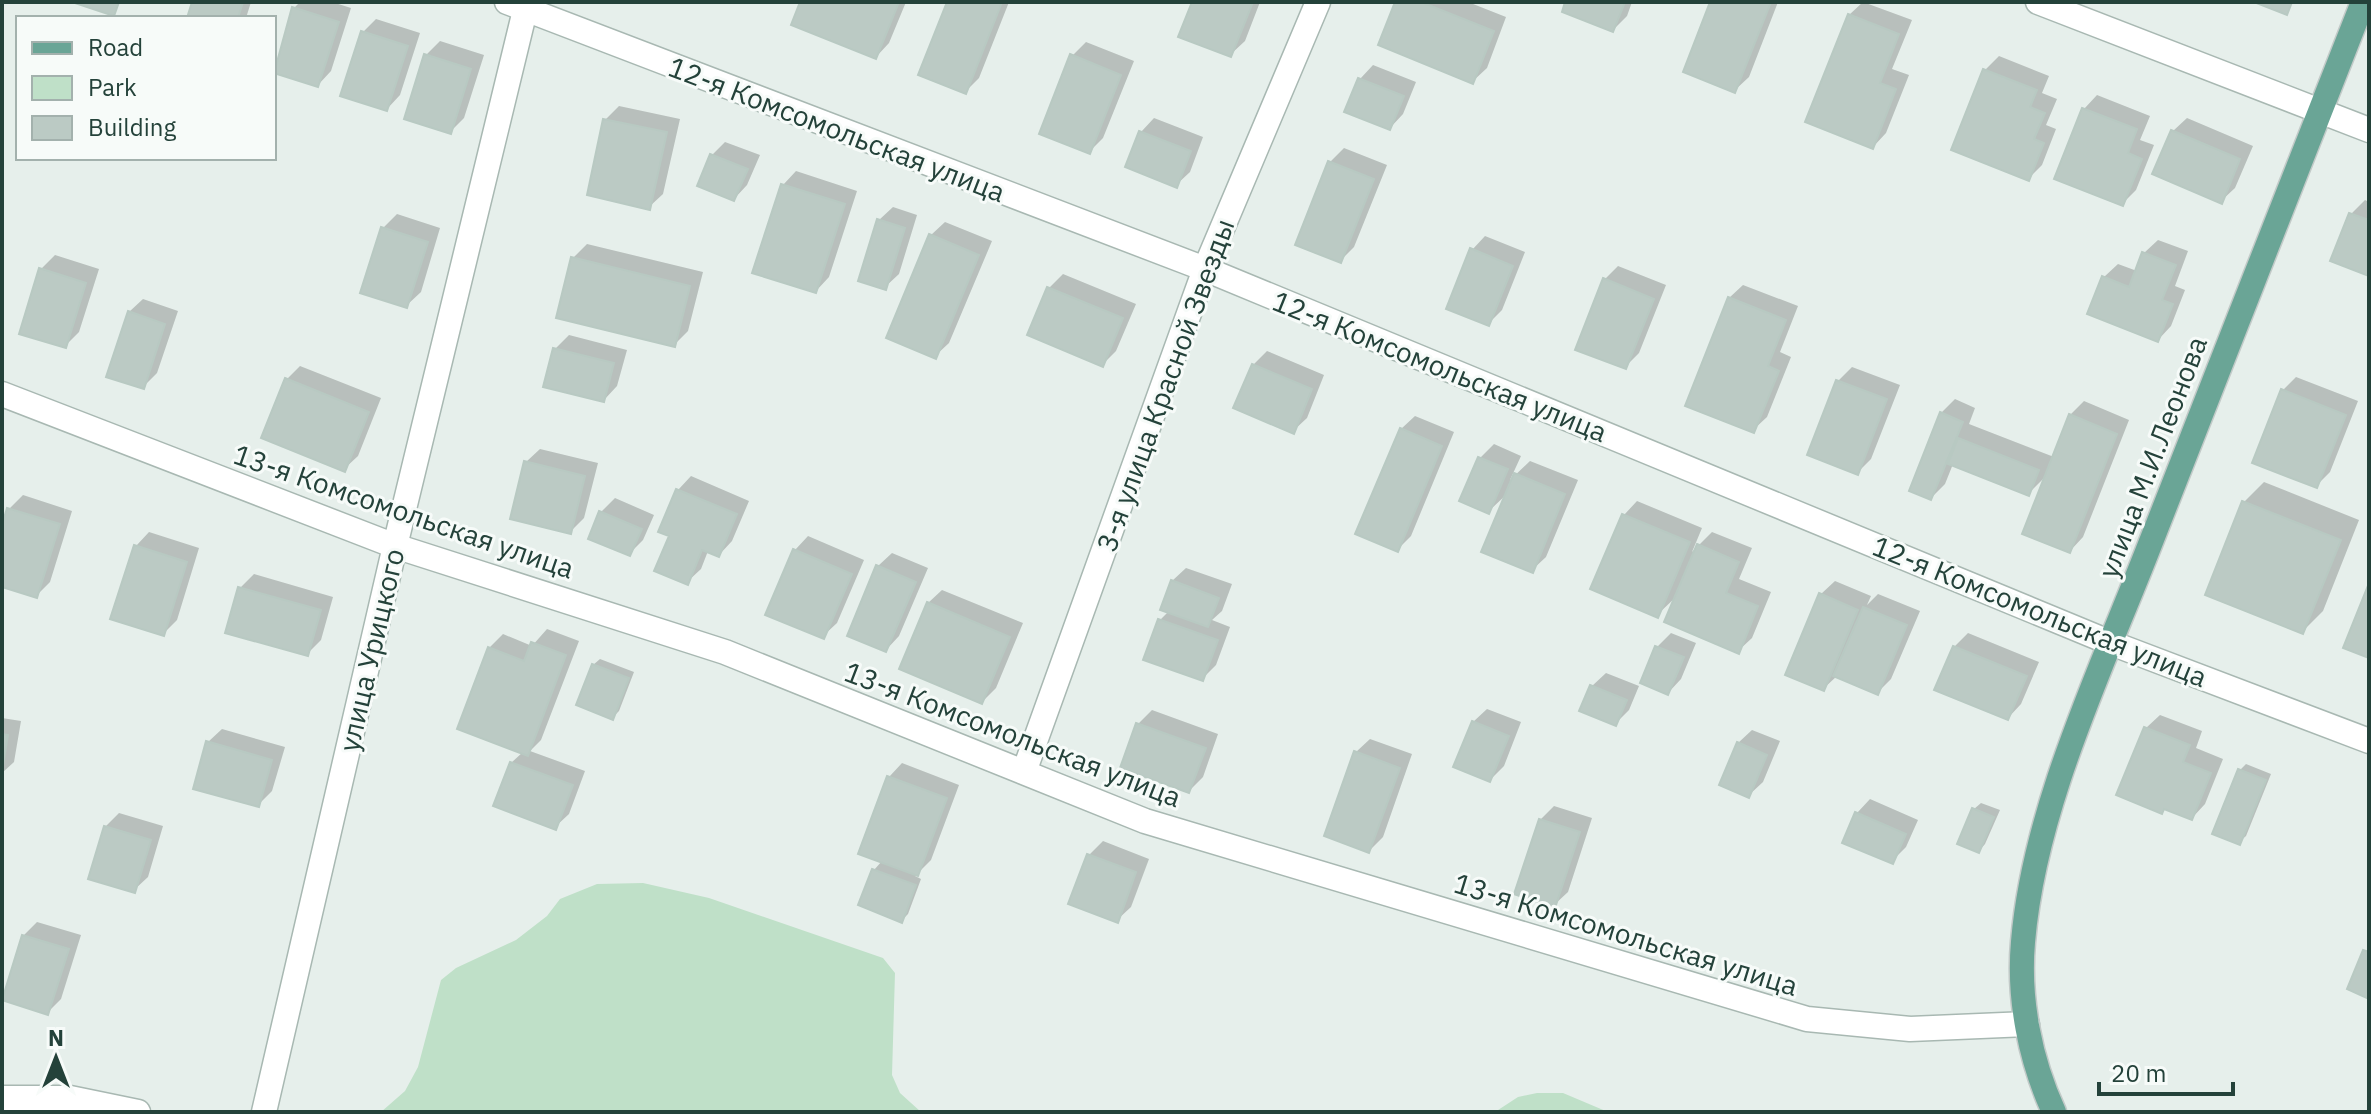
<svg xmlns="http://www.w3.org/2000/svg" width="2371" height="1114" font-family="'IBM Plex Sans',sans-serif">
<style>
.green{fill:#bfe0c8}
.shadow{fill:#0003}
.building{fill:#bbcac4;stroke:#b8c9c2;stroke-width:2}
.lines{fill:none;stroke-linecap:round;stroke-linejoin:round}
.minor-casing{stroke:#a8b8b2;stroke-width:27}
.major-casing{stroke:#c2cac8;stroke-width:27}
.minor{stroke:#fff;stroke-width:24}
.major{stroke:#6aa596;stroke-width:24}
.labels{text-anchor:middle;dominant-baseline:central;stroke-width:6;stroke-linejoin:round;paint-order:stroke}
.street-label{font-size:28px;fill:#24423a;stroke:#f7fbf9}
</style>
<rect width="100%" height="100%" fill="#e6efeb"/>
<path class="green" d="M643,883L709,898L883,958L895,973L892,1075L900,1093L921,1112H381L405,1091L418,1067L441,980L456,968L516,940L547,916L560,899L597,884Z
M1537,1093H1563L1608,1112H1495L1518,1097Z"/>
<path class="shadow" d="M194,2H251L246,18H189Z
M300,2H332L351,8L331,71L318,85L274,71L294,8Z
M802,2H906L889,43L876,57Z
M949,2H1009L979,78L965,92Z
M1194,2H1260L1245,41L1231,54Z
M1397,2H1468L1506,17L1487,68L1473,81Z
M1568,2H1632L1627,16L1613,30Z
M1713,2H1778L1749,77L1735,90Z
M1863,2L1912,20L1892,69L1909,75L1886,133L1873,147L1849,15Z
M376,19L420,33L400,95L387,109L363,32Z
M440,41L484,55L464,118L450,132L426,55Z
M1086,42L1134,61L1103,138L1089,152L1072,56Z
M1999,56L2049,76L2042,93L2057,99L2046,125L2056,129L2042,165L2028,179L1985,70Z
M1373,65L1416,82L1403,114L1390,128L1360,79Z
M2097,95L2150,116L2140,140L2154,145L2136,190L2123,203L2084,109Z
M619,106L680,119L663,194L649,207L605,120Z
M1154,118L1203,137L1190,172L1176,185L1141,132Z
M2187,118L2253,146L2235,188L2221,201L2173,131Z
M725,142L760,155L747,185L734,199L712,155Z
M1344,148L1387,165L1354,247L1341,260L1330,162Z
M796,171L857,191L829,277L816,291L783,185Z
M2365,200L2369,202V274L2333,260L2351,214Z
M893,207L917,215L899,274L885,287L879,220Z
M397,214L440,228L421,292L407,305L383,228Z
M945,222L992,241L949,343L935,356L931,235Z
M1485,236L1525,252L1502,310L1488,324L1472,250Z
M2158,240L2188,251L2175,286L2185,290L2171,326L2158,340L2104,277L2118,264L2137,271L2144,253Z
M587,244L703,272L688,331L674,345L573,258Z
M55,255L99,269L79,332L65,346L41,269Z
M1618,266L1666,285L1639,353L1625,367L1604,280Z
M1063,274L1136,304L1116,351L1103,364L1029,334L1049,288Z
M1743,285L1798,306L1780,352L1791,357L1767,417L1753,430L1729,298Z
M143,299L178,311L157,373L143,387L129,312Z
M569,335L627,350L617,386L604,400L555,349Z
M1267,351L1324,375L1307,418L1293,431L1253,365Z
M300,366L381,398L358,456L344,469L287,379Z
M1852,367L1900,385L1871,459L1857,473L1809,454L1838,381Z
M2296,377L2358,401L2330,472L2316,486L2283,390Z
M1955,399L1975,408L1969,424L2054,457L2070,415L2084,401L2129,420L2083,537L2070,551L2046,476L2028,494L1953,464L1945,484L1931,498L1941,413Z
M1415,416L1454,432L1411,536L1397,550L1401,429Z
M1494,444L1521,456L1510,480L1530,461L1578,480L1546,557L1532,570L1509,492L1489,511L1480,458Z
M540,449L598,463L584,518L570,532L526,462Z
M691,476L749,501L732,541L719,555L708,551L701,569L687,582L671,535L678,490Z
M2264,482L2359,520L2323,611L2303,631L2244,502Z
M23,495L72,511L50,582L36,596L2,585V531L9,509Z
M615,498L654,515L643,540L629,554L590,538L601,512Z
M1637,501L1702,528L1692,552L1712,532L1752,548L1739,579L1771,592L1752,638L1738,651L1677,596L1657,615L1624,515Z
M149,532L199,548L177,620L163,634L136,546Z
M808,536L864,560L837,623L823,636L795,550Z
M892,553L928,568L899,636L886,650L878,566Z
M1186,568L1232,584L1222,611L1212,620L1230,627L1216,665L1202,679L1146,659L1160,620L1169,611L1172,581Z
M254,574L333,597L321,640L307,654L240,588Z
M1835,581L1871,596L1867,605L1878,594L1920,611L1891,679L1877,693L1837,676L1823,689L1821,594Z
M942,590L1023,623L996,688L982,702L928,603Z
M547,629L579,641L541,740L530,751L585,771L569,814L555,827L511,763L523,752L489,648L503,634L532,646Z
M1671,633L1696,643L1681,679L1668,693L1642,682L1657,647Z
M1968,633L2039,662L2021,704L2008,718L1954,647Z
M600,659L634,672L619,711L613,717L593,665Z
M1606,673L1639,686L1629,710L1615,724L1592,686Z
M1487,709L1521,722L1504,766L1490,780L1473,722Z
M1152,710L1218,734L1203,777L1189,791L1138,724Z
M2160,715L2202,731L2196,748L2223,759L2205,804L2192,818L2166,808L2162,812L2146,728Z
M2,718L21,721L14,762L2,773Z
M222,729L285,747L272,791L258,805L208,742Z
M1752,730L1780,741L1763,782L1749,795L1738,743Z
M1370,739L1412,754L1383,837L1369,851L1356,752Z
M902,763L959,785L931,860L915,876L921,879L908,914L902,920L874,870L882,861L889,777Z
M2246,764L2271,774L2246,836L2239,842L2240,770Z
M1870,799L1918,820L1906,847L1892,861L1857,813Z
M1981,803L2000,810L1985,844L1979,851L1974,809Z
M1554,806L1592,818L1568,892L1554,905L1540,820Z
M119,813L163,826L148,877L134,890L105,827Z
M1103,841L1149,859L1131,907L1117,920L1089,855Z
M37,922L81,935L61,999L47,1013L23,936Z"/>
<path class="building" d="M72,2H119L114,16Z
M192,2H243L238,18H187Z
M800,2H899L876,59L791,25Z
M947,2H1002L966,94L918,75Z
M1192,2H1253L1231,57L1178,37Z
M1395,2H1421L1494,31L1473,84L1378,45Z
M1565,2H1625L1613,32L1562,12Z
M1710,2H1771L1735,93L1683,72Z
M2254,2H2292L2287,15Z
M292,7L339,22L318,87L274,73Z
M1848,14L1899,34L1880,83L1896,89L1873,149L1805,122Z
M361,31L408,46L387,111L340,96Z
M424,54L471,69L451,134L404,119Z
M1070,54L1121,75L1090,154L1039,134Z
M1983,69L2037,90L2030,107L2045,113L2034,139L2044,143L2029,181L1951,150Z
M1358,78L1404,96L1390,130L1344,112Z
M2082,108L2137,129L2128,153L2142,159L2123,206L2054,179Z
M603,119L667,132L650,210L587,195Z
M2171,130L2240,159L2222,204L2152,174Z
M1139,131L1191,151L1177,188L1125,167Z
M710,154L748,169L734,201L697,186Z
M1328,161L1374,179L1341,263L1295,245Z
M781,184L845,204L816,293L752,273Z
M2349,213L2369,220V276L2330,261Z
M877,219L905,228L886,290L858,281Z
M381,227L428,242L407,308L360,293Z
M929,234L979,255L936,359L886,338Z
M1470,248L1513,266L1489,326L1446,309Z
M2142,252L2176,265L2162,300L2173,304L2158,342L2087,314L2102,276L2129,287Z
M571,257L690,286L675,347L556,318Z
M39,268L86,283L66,348L19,334Z
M1603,278L1654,299L1626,369L1575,350Z
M1047,287L1123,318L1103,367L1027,335Z
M1728,297L1786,320L1768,366L1779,371L1754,433L1685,406Z
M128,311L165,324L144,389L106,377Z
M553,348L614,363L604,402L543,387Z
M1252,364L1312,389L1294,434L1233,408Z
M285,378L369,412L345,472L261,438Z
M1836,380L1887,399L1858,475L1807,455Z
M2281,389L2346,415L2317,488L2252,463Z
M1940,412L1963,422L1931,500L1909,491Z
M2069,414L2117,434L2070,553L2022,534Z
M1400,428L1442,446L1398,552L1355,534Z
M1958,438L2039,470L2029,496L1948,464Z
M1478,457L1508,469L1489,514L1459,501Z
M524,461L585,476L571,534L510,519Z
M1514,473L1565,494L1533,573L1481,552Z
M676,489L737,514L719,557L702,550L688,585L654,571L669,536L658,532Z
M2242,501L2341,540L2303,634L2205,595Z
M7,508L60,524L37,598L2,587V525Z
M599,511L642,529L630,556L588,539Z
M1622,514L1690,542L1658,618L1590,589Z
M1697,544L1739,562L1726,593L1758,606L1739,654L1664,622Z
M134,545L187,562L164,636L110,619Z
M793,549L852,574L824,639L765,615Z
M876,565L916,582L886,652L847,636Z
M1171,580L1219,598L1208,627L1160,610Z
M2369,583V658L2343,648Z
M238,587L321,610L308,656L225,633Z
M1819,593L1858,610L1824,691L1785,675Z
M927,602L1010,637L982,704L899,669Z
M1863,607L1907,625L1878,695L1833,676Z
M1158,619L1218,640L1203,681L1143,660Z
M531,642L566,655L528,756L457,729L488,647L524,661Z
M1655,646L1684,657L1668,695L1640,683Z
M1953,646L2027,676L2008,720L1934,690Z
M592,664L629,678L613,720L576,705Z
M1590,685L1627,700L1616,726L1579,711Z
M1472,721L1509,736L1490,782L1453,767Z
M1136,723L1206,748L1189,793L1120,768Z
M2144,727L2190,745L2183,762L2211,773L2192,820L2164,809L2162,814L2116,795Z
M2,734L8,735L2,771Z
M206,741L272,760L259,807L193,789Z
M1737,742L1767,755L1749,798L1719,785Z
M1354,751L1400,768L1369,853L1324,836Z
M510,762L573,785L556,830L493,806Z
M2238,769L2266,780L2240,845L2212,834Z
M887,776L947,798L918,876L858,854Z
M1972,808L1994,817L1979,853L1957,844Z
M1855,812L1906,834L1893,864L1842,843Z
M1539,819L1580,832L1555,908L1514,894Z
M104,826L151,840L135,893L88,879Z
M1087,854L1136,872L1118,923L1068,904Z
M872,869L916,885L902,923L858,905Z
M22,935L69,949L48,1015L2,1000Z
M2363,950L2369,952V999L2347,989Z"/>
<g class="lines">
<defs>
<path id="minor" d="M507,2L1205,269L2111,643L2369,741
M2038,2L2369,130
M2,394L395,546L725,652L1145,821L1807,1019L1910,1029L2027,1024
M1024,772L1205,269L1318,2
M2,1098H70L138,1112
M264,1112L395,546L527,2"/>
<path id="major" d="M2054,1112C2030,1060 2018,999 2023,942C2034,810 2099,674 2147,552C2219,369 2291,185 2363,2"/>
</defs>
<use href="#minor" class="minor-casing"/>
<use href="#major" class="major-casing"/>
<use href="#minor" class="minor"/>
<use href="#major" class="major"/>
</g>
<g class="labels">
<g class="street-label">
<text transform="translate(837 129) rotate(21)">12-я Комсомольская улица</text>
<text transform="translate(1440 366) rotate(22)">12-я Комсомольская улица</text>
<text transform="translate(1165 385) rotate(-70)">3-я улица Красной Звезды</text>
<text transform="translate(2152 457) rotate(-69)">улица М.И.Леонова</text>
<text transform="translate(404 511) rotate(19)">13-я Комсомольская улица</text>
<text transform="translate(2040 611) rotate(22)">12-я Комсомольская улица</text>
<text transform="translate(371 650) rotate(-77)">улица Урицкого</text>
<text transform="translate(1013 734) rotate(21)">13-я Комсомольская улица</text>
<text transform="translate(1626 934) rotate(17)">13-я Комсомольская улица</text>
</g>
</g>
<rect width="2371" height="1114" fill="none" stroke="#24423a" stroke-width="8"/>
<rect x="16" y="16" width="260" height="144" fill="#f7fbf9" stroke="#a3b1ad" stroke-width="2"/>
<rect x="32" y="42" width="40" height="12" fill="#6aa596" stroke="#a3b1ad" stroke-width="2"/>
<text x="88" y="56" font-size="24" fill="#24423a">Road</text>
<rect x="32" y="76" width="40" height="24" fill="#bfe0c8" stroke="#a3b1ad" stroke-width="2"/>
<text x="88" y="96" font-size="24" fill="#24423a">Park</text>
<rect x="32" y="116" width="40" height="24" fill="#bbcac4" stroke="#a3b1ad" stroke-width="2"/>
<text x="88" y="136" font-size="24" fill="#24423a">Building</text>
<g transform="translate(56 1058)" stroke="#f7fbf9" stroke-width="6" paint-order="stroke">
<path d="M0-6L14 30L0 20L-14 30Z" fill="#24423a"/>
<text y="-12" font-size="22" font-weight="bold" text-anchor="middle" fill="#24423a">N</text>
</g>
<path d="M2099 1082v12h134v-12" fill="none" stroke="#24423a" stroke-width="4"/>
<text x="2111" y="1082" font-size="24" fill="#24423a" stroke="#f7fbf9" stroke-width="6" paint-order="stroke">20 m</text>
</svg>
